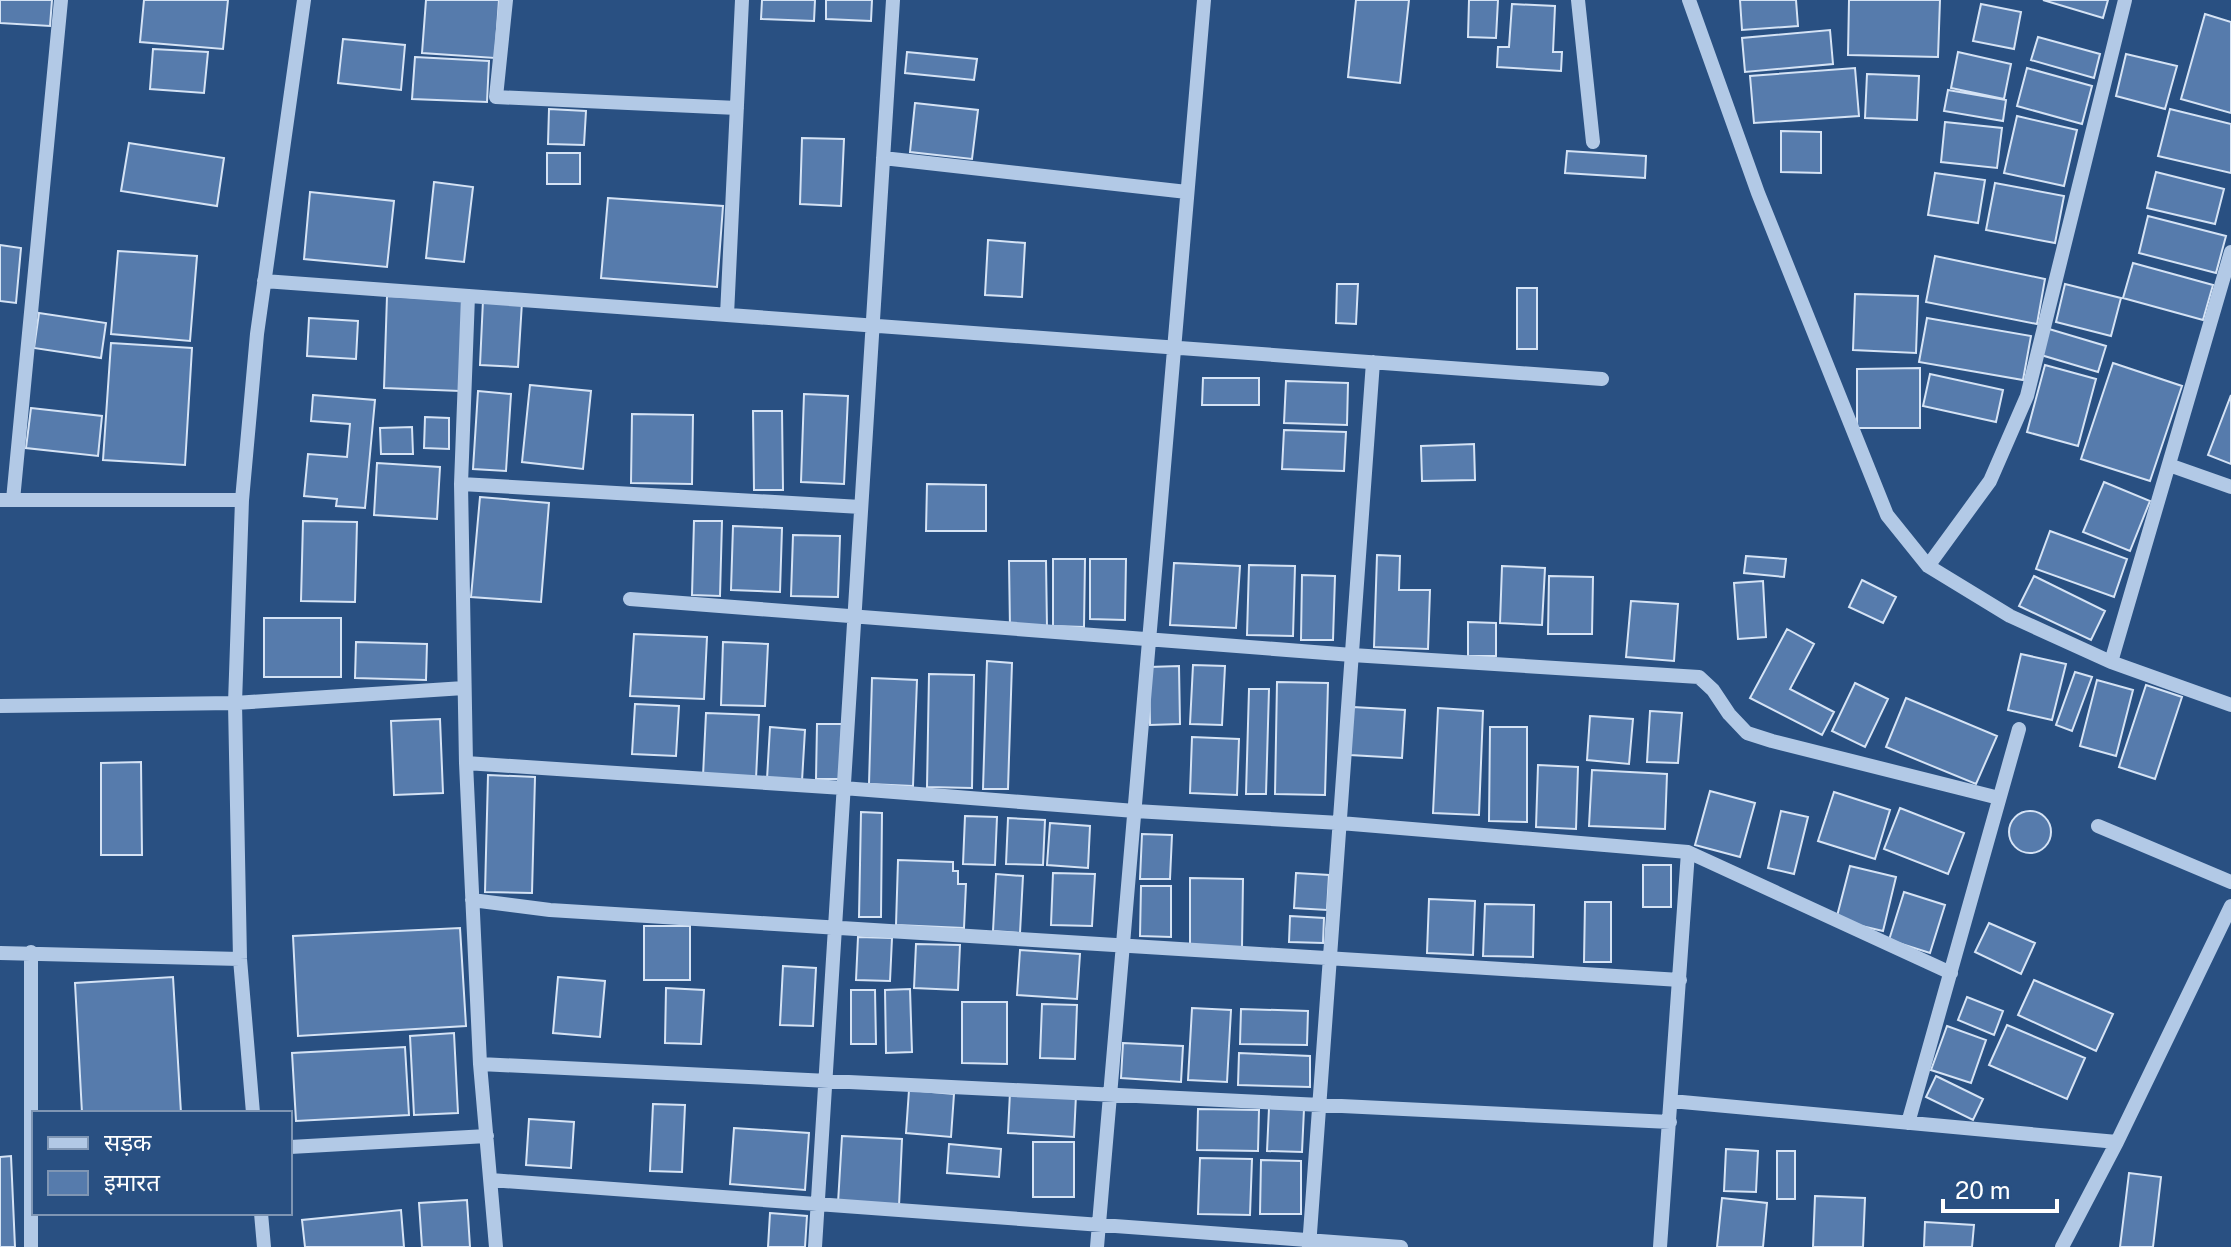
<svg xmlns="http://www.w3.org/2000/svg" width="2231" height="1247" font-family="'Public Sans','Noto Sans Devanagari',sans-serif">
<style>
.building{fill:#567bac;stroke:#d5e3f5;stroke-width:2}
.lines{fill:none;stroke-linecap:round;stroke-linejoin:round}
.minor{stroke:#b2c9e6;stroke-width:14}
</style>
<rect width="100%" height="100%" fill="#295082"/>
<path class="building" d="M0,0H52L50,26L0,23Z
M144,0H228L223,49L140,42Z
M426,0H499L495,58L422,53Z
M762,0H815L814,21L761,19Z
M826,0H872L871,21L826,19Z
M1356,0H1409L1400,83L1348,77Z
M1469,0H1498L1496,38L1468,37Z
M1740,0H1796L1798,26L1742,30Z
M1849,0H1940L1938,57L1848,55Z
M2043,0H2108L2103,18Z
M1512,4L1555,6L1553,52H1562L1561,71L1497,67L1498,47H1509Z
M1981,4L2021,12L2014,49L1973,41Z
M2205,14L2231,22V113L2181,99Z
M1830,30L1833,64L1745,72L1742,38Z
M2038,37L2100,54L2094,78L2031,60Z
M343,39L405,45L401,90L338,83Z
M153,49L208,52L204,93L150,89Z
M907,52L977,59L974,80L905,73Z
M1958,52L2011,64L2004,99L1951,88Z
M2126,54L2177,66L2165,109L2116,96Z
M415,57L489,61L487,102L412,99Z
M1855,68L1859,116L1754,123L1750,76Z
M2027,68L2092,86L2082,124L2017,106Z
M1867,74L1919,76L1917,120L1865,118Z
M1948,90L2006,100L2003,121L1944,111Z
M915,103L978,110L972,159L910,152Z
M549,109L586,111L584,145L548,144Z
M2170,109L2231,124V173L2158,156Z
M2017,116L2077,130L2064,186L2004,173Z
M1945,122L2002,128L1997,168L1941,162Z
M1781,131L1821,132V173L1781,172Z
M802,138L844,139L841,206L800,204Z
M129,143L224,158L217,206L121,191Z
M1567,151L1646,156L1645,178L1565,173Z
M547,153H580V184H547Z
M2156,172L2224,189L2215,224L2147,208Z
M1935,173L1985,180L1978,223L1928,215Z
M434,182L473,187L464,262L426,258Z
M1995,183L2064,196L2055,243L1986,230Z
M310,192L394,201L387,267L304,259Z
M608,198L723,206L717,287L601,278Z
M2148,216L2226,236L2216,273L2139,253Z
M988,240L1025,243L1022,297L985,295Z
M0,245L21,248L16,303L0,301Z
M118,251L197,256L190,341L111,334Z
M1935,256L2045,279L2037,324L1926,302Z
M2133,263L2213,285L2203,320L2123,298Z
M1337,284H1358L1356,324L1336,323Z
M2065,284L2121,298L2111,336L2056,322Z
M1517,288H1537V349H1517Z
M1855,294L1918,296L1916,353L1853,350Z
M387,296L464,300L460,391L384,388Z
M483,300L522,302L518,367L480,365Z
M39,313L106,323L101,358L34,348Z
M309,318L358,321L356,359L307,356Z
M1927,318L2031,336L2023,380L1919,362Z
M2049,329L2106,346L2098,372L2041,355Z
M111,343L192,348L185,465L103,460Z
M2113,363L2182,386L2150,481L2081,459Z
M2045,365L2096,379L2078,446L2027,432Z
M1920,368V428H1857V369Z
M1930,374L2003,390L1996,422L1923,406Z
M1203,378H1259V405H1202Z
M1286,381L1348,383L1347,425L1284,423Z
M530,385L591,391L583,469L522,462Z
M478,391L511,394L506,471L473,469Z
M804,394L848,396L844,484L801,482Z
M313,395L375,400L365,508L336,506L337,499L304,496L308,454L347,457L350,424L311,421Z
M2231,395V464L2208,455Z
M31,408L102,416L98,456L26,448Z
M753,411H782L783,490H754Z
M632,414L693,415L692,484L631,483Z
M425,417L449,418V449L424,448Z
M412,427L413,454H381L380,428Z
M1284,430L1346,432L1344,471L1282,469Z
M1474,444L1475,480L1422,481L1421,446Z
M377,463L440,467L437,519L374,515Z
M2104,482L2150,501L2130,551L2083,532Z
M927,484L986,485V531H926Z
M480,497L549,503L541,602L471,597Z
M303,521L357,522L355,602L301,601Z
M694,521H722L720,596L692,595Z
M733,526L782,528L780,592L731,590Z
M2050,531L2127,559L2114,597L2036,569Z
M793,535L840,536L838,597L791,596Z
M1377,555L1400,556L1399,590H1430L1428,649L1374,647Z
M1746,556L1786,559L1784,577L1744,573Z
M1053,559H1085L1084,627L1053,626Z
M1090,559H1126L1125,620L1090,619Z
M1009,561H1046L1047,628H1010Z
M1174,563L1240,566L1236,628L1170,625Z
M1249,565L1295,566L1293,636L1247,635Z
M1502,566L1545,568L1542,625L1500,623Z
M1302,575L1335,576L1333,640H1301Z
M1549,576L1593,577L1592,634H1548Z
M2034,576L2105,611L2091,640L2019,606Z
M1862,580L1896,597L1883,623L1849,607Z
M1763,581L1766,637L1738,639L1734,583Z
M1631,601L1678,604L1674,661L1626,657Z
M264,618H341V677H264Z
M1468,622L1496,623V656H1468Z
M1787,629L1814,644L1790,689L1834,712L1822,735L1750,698Z
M634,634L707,637L704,699L630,696Z
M356,642L427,644L426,680L355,678Z
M723,642L768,644L765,706L721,705Z
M2021,654L2066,664L2052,720L2008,710Z
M987,661L1012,663L1008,789H983Z
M1193,665L1225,666L1222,725L1190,724Z
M1179,666L1180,724L1150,725L1149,667Z
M2075,672L2092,677L2072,731L2056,725Z
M929,674L974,675L972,788L927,787Z
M872,678L917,680L913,786L869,784Z
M2097,680L2133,690L2116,756L2080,746Z
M1277,682L1328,683L1325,795L1275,794Z
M1855,683L1888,699L1865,747L1832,731Z
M2146,685L2182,697L2155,779L2119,767Z
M1249,689H1269L1266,794H1246Z
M1906,698L1997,736L1976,784L1886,747Z
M635,704L679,706L676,756L632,754Z
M1353,707L1405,710L1402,758L1350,755Z
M1438,708L1483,711L1479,815L1433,813Z
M1650,711L1682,713L1678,763L1647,762Z
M706,713L759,715L756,779L703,776Z
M1590,716L1633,719L1629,764L1587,760Z
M440,719L443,793L394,795L391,721Z
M817,724H842L841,779H816Z
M770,727L805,730L802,781L767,779Z
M1490,727H1527V822L1489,821Z
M1192,737L1239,739L1237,795L1190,793Z
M141,762L142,855H101V763Z
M1538,765L1578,767L1576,829L1536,827Z
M1592,770L1667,774L1665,829L1589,826Z
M488,775L535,777L532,893L485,892Z
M1710,791L1755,803L1740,857L1695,845Z
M1834,792L1890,810L1875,859L1818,841Z
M1900,808L1964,833L1948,874L1884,849Z
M2009 832a21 21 0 1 1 42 0a21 21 0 1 1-42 0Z
M1781,811L1808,817L1794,874L1768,868Z
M861,812L882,813L881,917H859Z
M965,816L997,817L995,865L963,864Z
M1008,818L1045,820L1043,865L1006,864Z
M1050,823L1090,826L1088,868L1047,865Z
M1142,834L1172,835L1170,879H1140Z
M898,860L953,862V871H958V884H966L964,928L896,925Z
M1643,865H1671V907H1643Z
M1850,866L1896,877L1883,931L1836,920Z
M1053,873L1095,874L1092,926L1051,925Z
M1296,873L1329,875L1327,910L1294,908Z
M996,874L1023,876L1020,933L993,931Z
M1190,878L1243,879L1242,947H1190Z
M1141,886H1171V937L1140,936Z
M1904,892L1945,905L1930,953L1889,940Z
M1429,899L1475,901L1473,955L1427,953Z
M1585,902H1611V962H1584Z
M1485,904L1534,905L1533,957L1483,956Z
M1290,916L1324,918L1323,943L1289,942Z
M1989,923L2035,943L2021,974L1975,952Z
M644,926H690V980H644Z
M460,928L466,1026L298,1036L293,936Z
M858,937L892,938L890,981L856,980Z
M916,944L960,945L958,990L914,988Z
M1020,950L1080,954L1077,999L1017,995Z
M783,966L816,968L813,1026L780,1025Z
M173,977L181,1113H82L75,983Z
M558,977L605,981L600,1037L553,1033Z
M2034,980L2113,1014L2096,1051L2018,1015Z
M666,988L704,990L701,1044L665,1043Z
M910,989L912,1052L886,1053L885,990Z
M851,990H875L876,1044H851Z
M1967,997L2003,1011L1994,1035L1958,1020Z
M962,1002H1007V1064L962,1063Z
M1042,1004L1077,1005L1075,1059L1040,1058Z
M1192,1008L1231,1010L1227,1082L1188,1080Z
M1241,1009L1308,1011L1307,1045L1240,1044Z
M2007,1025L2085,1058L2067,1099L1989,1065Z
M1947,1026L1986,1040L1971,1083L1931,1070Z
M454,1033L458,1113L414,1115L410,1036Z
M1123,1043L1183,1046L1181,1082L1121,1078Z
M405,1047L409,1115L296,1121L292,1053Z
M1239,1053L1310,1056V1087L1238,1085Z
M1936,1076L1983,1099L1973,1120L1926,1097Z
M909,1090L954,1094L951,1137L906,1133Z
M1010,1092L1076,1095L1074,1137L1008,1133Z
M653,1104L685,1105L682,1172L650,1171Z
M1269,1108L1304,1109L1302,1152L1267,1151Z
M1198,1109L1259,1110L1258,1151L1197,1150Z
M529,1119L574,1122L571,1168L526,1165Z
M734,1128L809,1133L805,1190L730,1184Z
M842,1136L902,1139L899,1206L838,1203Z
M1033,1142H1074V1197H1033Z
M949,1144L1001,1149L999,1177L947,1173Z
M1726,1149L1758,1151L1756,1192L1724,1191Z
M1777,1151H1795V1199H1777Z
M11,1156L15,1247H0V1157Z
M1200,1158L1252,1159L1250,1215L1198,1214Z
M1261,1160L1301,1161V1214H1260Z
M2129,1173L2161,1177L2153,1247H2120Z
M1815,1196L1865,1198L1863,1247H1813Z
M1722,1198L1767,1203L1763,1247H1717Z
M467,1200L470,1247H422L419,1203Z
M401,1210L404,1247H305L302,1220Z
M770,1213L807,1216L805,1247H768Z
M1925,1222L1974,1225L1972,1247H1924Z"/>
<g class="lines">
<path class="minor" d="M506,0L496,97L737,108
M1578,0L1593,142
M1689,0L1758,193L1887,515L1928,566L2010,616L2111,662L2231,705
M883,158L1187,192
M264,281L1602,379
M468,296L461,484L466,763L480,1064L496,1247
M727,315L742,0
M2169,465L2231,487
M461,484L861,507
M0,500H242
M13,500L61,0
M1928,566L1990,481L2027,396L2125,0
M630,599L1352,655L1699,677L1713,690L1729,714L1747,733L1772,741L1999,798
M2111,662L2231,252
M0,706L235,703L464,688
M466,763L843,788L1135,811L1340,823L1688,852L1951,973
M2098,826L2231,882
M472,900L550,910L1680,980
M31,952V1247
M0,953L240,959
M480,1064L1670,1122
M1671,1101L2117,1142
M253,1113L240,959L235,703L242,500L257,334L304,0
M1908,1123L2019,729
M290,1147L487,1136
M491,1180L1401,1247
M261,1213L264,1247
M815,1247L893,0
M1097,1247L1204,0
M1309,1247L1373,362
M1660,1247L1688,852
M2062,1247L2117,1142L2231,906"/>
</g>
<rect x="32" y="1111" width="260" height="104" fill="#295082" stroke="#7f96b4" stroke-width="2"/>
<rect x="48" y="1137" width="40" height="12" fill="#b2c9e6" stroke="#7f96b4" stroke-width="2"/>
<text x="104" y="1151" font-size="24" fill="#ffffff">सड़क</text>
<rect x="48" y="1171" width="40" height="24" fill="#567bac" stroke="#7f96b4" stroke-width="2"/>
<text x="104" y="1191" font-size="24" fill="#ffffff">इमारत</text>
<path d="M1943 1199v12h114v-12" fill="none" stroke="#ffffff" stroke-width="4"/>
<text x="1955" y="1199" font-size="24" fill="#ffffff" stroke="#295082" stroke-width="6" paint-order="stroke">20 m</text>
</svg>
